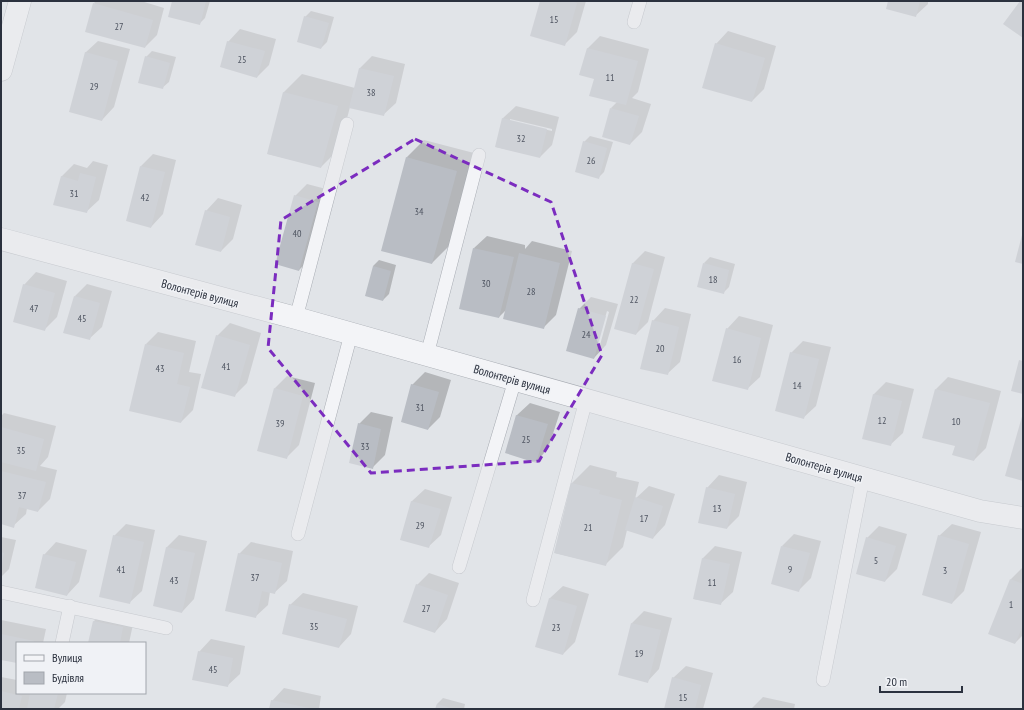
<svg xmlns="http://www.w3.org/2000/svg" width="1024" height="710" font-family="'PT Sans Narrow',sans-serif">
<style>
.shadow{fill:#0003;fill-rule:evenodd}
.building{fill:#b9bdc4}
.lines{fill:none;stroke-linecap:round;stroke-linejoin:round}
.service-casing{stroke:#a7abb2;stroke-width:14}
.tertiary-casing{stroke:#a7abb2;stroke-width:23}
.service{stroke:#f3f4f7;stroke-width:13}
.tertiary{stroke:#f3f4f7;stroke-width:22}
.marked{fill:none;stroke:#7b2cbf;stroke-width:3;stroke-dasharray:8 5;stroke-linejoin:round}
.labels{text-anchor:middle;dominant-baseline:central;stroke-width:3;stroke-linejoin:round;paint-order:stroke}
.number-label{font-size:10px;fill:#4e5460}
.street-label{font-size:12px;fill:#2b313e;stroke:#f0f2f6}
</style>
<rect width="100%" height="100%" fill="#e1e4e8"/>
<path class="shadow" d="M96,1H141L164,8L157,35L145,47L94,3Z
M173,1H210L205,18L199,24Z
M541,1H586L577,32L565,44Z
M889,1H928V4L915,16Z
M311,11L334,17L327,42L321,48L305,17Z
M240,29L276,39L269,65L257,77L228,42Z
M728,31L776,46L764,89L752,101L716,44Z
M600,36L649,49L638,92L632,98L651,104L642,132L630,144L611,108L617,102L595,78L581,75L588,48Z
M98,41L130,49L114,107L102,120L85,53Z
M152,51L176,57L169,82L162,88L146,57Z
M372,56L405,64L396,103L383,115L350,107L339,149L321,167L268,154L284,92L302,74L355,88L360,68Z
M516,106L559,117L552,145L540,157L496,147L503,118ZM510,119L552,129V131L510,121Z
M590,136L613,142L604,172L598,178L584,142Z
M424,140L474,153L449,246L432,263L407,157Z
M153,154L176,160L163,214L151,227L141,166Z
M93,161L108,165L99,200L86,212L61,177L74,164L87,168Z
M307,184L330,190L311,258L299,270L295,196Z
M218,198L242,205L233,239L221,251L206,211Z
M487,236L525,245V249L532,241L572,251L556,315L544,327L506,310L499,317L474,248Z
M645,251L665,257L648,322L636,334L632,264Z
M710,257L735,264L729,287L723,293L704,263Z
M379,260L396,265L389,294L383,300L373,266Z
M36,272L67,281L57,317L44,330L24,285Z
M87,284L112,291L102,327L89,339L75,296Z
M591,297L618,304L606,345L594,358L579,309ZM607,311L609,312L600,345H597Z
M665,308L691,314L680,362L667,374L653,321Z
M739,316L773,325L760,377L747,389L727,329Z
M230,323L261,333L247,383L234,396L217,336Z
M158,332L196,341L189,372L201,374L193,410L181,422L146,344Z
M803,341L831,347L816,406L803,418L791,353Z
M425,372L451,380L440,417L428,429L412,385Z
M287,376L315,383L299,445L286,458L275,388Z
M948,377L1001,391L986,448L974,460L956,446L936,389Z
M886,382L914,389L903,433L890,445L863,438L874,394Z
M530,403L560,412L548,449L536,462L506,452L517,415Z
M371,412L393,417L385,455L372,468L359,424Z
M4,413L56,426L48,457L40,466L57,470L50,499L38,511L27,508L26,514L13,526L1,523V416Z
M590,465L617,472L616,477L639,482L635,499L649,486L675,494L665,525L653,538L627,530L623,547L605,565L555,553L572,483Z
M719,475L747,482L739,516L727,528L707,488Z
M425,489L452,497L441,535L428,547L401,539L412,501Z
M126,524L155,530L142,591L129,603L114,536Z
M952,524L981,532L964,591L952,603L939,536Z
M879,526L907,534L897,569L885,581L867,538Z
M794,534L821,541L811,578L799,590L782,546Z
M179,535L207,541L194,599L182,612L167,547Z
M1,537L16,540L9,569L1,577Z
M56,542L87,550L79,582L67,595L44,555Z
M251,542L293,551L287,581L274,593L270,592L268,605L255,617L239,554Z
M715,546L742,552L733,592L720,604L694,599L703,558Z
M1023,567V635L1015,643L1011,579Z
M429,573L459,583L447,619L435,632L417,585Z
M563,586L589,594L575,642L563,654L537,647L550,598Z
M303,593L358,606L351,634L339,647L290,605Z
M106,609L135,615L129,643H89L94,621Z
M644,611L672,618L659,669L647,682L632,623Z
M1,620L46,629L43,643H17V662L1,659Z
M211,639L245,646L240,674L227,686L199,652Z
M686,666L713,673L703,709H665L673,678Z
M1,677L17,680V693H67L65,702L58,709H1Z
M284,688L321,696L319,709H270L272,701Z
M763,697L795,704L794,709H751Z
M443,698L465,704L464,709H436L437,704Z"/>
<path class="building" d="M172,1H206L200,25L168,17Z
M540,1H570L577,3L565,46L530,36Z
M888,1H920L916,17L886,9Z
M1020,1H1023V38L1003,24Z
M93,3L153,20L145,48L85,32Z
M304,16L329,23L321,49L297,42Z
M227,41L265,51L257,78L220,67Z
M715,43L765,58L752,102L702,88Z
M587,48L638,61L626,105L589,96L594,79L579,75Z
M85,52L118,61L102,121L69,112Z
M145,56L170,63L163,89L138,83Z
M359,68L394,76L384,116L349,108Z
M283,92L338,106L321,168L267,154Z
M610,108L639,116L630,145L602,137Z
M502,118L547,129L540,158L495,147Z
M583,141L607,148L599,179L575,172Z
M406,157L457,171L432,264L381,251Z
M140,166L165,172L151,228L126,221Z
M80,173L96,177L87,213L53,205L61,176L78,181Z
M294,195L318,202L299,271L275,264Z
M205,210L230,217L221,252L195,245Z
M1022,235L1023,236V264L1015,262Z
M473,248L514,257L499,318L459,309Z
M519,253L560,263L544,329L503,319Z
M632,263L654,269L636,335L614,329Z
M703,263L729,270L724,294L697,287Z
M373,266L391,271L383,301L365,296Z
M23,284L55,293L45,331L13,322Z
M74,296L100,303L90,340L63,333Z
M578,308L606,316L594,359L566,351Z
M652,320L679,327L668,375L640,369Z
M726,328L761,338L748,390L712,381Z
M216,335L250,345L235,397L201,388Z
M145,344L184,353L177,384L190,387L181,423L129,411Z
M790,352L819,359L804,419L775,411Z
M1019,360L1023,361V394L1011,391Z
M411,384L439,392L428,430L401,422Z
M274,388L303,396L287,459L257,451Z
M935,389L990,403L974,461L952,455L955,446L922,438Z
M873,394L902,401L891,446L862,439Z
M1023,413V481L1005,476Z
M516,415L548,424L536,463L505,453Z
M358,423L381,429L373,469L349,463Z
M1,427L44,439L36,471L1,462Z
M1,471L46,482L38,512L19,507L14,528L1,524Z
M571,483L600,490L599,494L622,500L606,566L554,553Z
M706,487L735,494L727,529L698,523Z
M635,497L663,506L653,539L625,530Z
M411,501L441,509L429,548L400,540Z
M113,535L144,542L130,604L99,597Z
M938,535L969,544L952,604L922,595Z
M866,537L896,546L885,582L856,574Z
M781,546L810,553L799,592L771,584Z
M166,547L195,553L182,613L153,606Z
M1,552L4,553L2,564H1Z
M238,553L282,563L275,594L262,591L256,618L225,611Z
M43,554L76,562L67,596L35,588Z
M702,558L730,564L721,605L693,599Z
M1010,579L1023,584V625L1015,644L988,634Z
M416,584L448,595L435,633L403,622Z
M549,598L577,606L563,655L535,647Z
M289,604L347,619L339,648L282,634Z
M93,621L123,627L120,643H88Z
M631,623L661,630L648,683L618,675Z
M1,634L34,641V643H17V663L1,660Z
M198,651L233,658L228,687L192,680Z
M672,677L701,685L695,709H664Z
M1,691L22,696L19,709H1Z
M30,693H58L54,709H27Z
M271,700L309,708V709H269Z
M437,704L454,709H435Z"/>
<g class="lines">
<defs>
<path id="service" d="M634,22L640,1
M296,318L347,124
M427,355L479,155
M298,534L351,334
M459,567L515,380
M1,592L166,628
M533,600L586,400
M62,643L70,606
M823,680L863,478"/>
<path id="tertiary" d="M1,70L20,1
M1,239L296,318L980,511L1023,518"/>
</defs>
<use href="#service" class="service-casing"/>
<use href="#tertiary" class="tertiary-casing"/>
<use href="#service" class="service"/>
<use href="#tertiary" class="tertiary"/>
</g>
<path d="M0 0H1024V710H0ZM415,139L551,202L602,355L539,461L371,473L268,348L281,220Z" fill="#e1e4e8" fill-opacity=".55" fill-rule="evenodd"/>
<path class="marked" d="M415,139L551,202L602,355L539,461L371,473L268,348L281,220Z"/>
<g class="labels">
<g class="number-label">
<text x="554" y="19">15</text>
<text x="119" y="26">27</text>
<text x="242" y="59">25</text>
<text x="610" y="77">11</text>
<text x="94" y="86">29</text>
<text x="371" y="92">38</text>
<text x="521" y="138">32</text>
<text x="591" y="160">26</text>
<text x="74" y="193">31</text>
<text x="145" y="197">42</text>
<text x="419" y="211">34</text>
<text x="297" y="233">40</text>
<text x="713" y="279">18</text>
<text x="486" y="283">30</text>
<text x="531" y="291">28</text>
<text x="634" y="299">22</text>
<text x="34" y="308">47</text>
<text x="82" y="318">45</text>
<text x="586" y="334">24</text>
<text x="660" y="348">20</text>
<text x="737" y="359">16</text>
<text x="226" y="366">41</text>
<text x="160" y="368">43</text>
<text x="797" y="385">14</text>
<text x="420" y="407">31</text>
<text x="882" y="420">12</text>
<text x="956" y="421">10</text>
<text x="280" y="423">39</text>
<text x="526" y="439">25</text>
<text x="365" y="446">33</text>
<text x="21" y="450">35</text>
<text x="22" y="495">37</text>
<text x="717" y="508">13</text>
<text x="644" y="518">17</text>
<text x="420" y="525">29</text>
<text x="588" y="527">21</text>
<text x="876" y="560">5</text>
<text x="121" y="569">41</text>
<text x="790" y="569">9</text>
<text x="945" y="570">3</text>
<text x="255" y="577">37</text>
<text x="174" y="580">43</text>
<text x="712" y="582">11</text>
<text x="1011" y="604">1</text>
<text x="426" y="608">27</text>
<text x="314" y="626">35</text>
<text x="556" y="627">23</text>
<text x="639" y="653">19</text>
<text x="213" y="669">45</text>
<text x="683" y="697">15</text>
</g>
<g class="street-label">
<text transform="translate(200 293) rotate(15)">Волонтерів вулиця</text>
<text transform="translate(512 379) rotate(16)">Волонтерів вулиця</text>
<text transform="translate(824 467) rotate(16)">Волонтерів вулиця</text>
</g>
</g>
<rect width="1024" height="710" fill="none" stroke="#2b313e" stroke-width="4"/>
<rect x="16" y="642" width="130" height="52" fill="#f0f2f6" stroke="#a1a5ac"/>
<rect x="24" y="655" width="20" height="6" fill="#f3f4f7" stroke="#a1a5ac"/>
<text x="52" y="662" font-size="12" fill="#2b313e">Вулиця</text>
<rect x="24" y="672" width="20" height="12" fill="#b9bdc4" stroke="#a1a5ac"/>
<text x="52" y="682" font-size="12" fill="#2b313e">Будівля</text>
<path d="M880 686v6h82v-6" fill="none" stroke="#2b313e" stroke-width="2"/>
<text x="886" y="686" font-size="12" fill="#2b313e" stroke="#f0f2f6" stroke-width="3" paint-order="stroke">20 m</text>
</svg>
